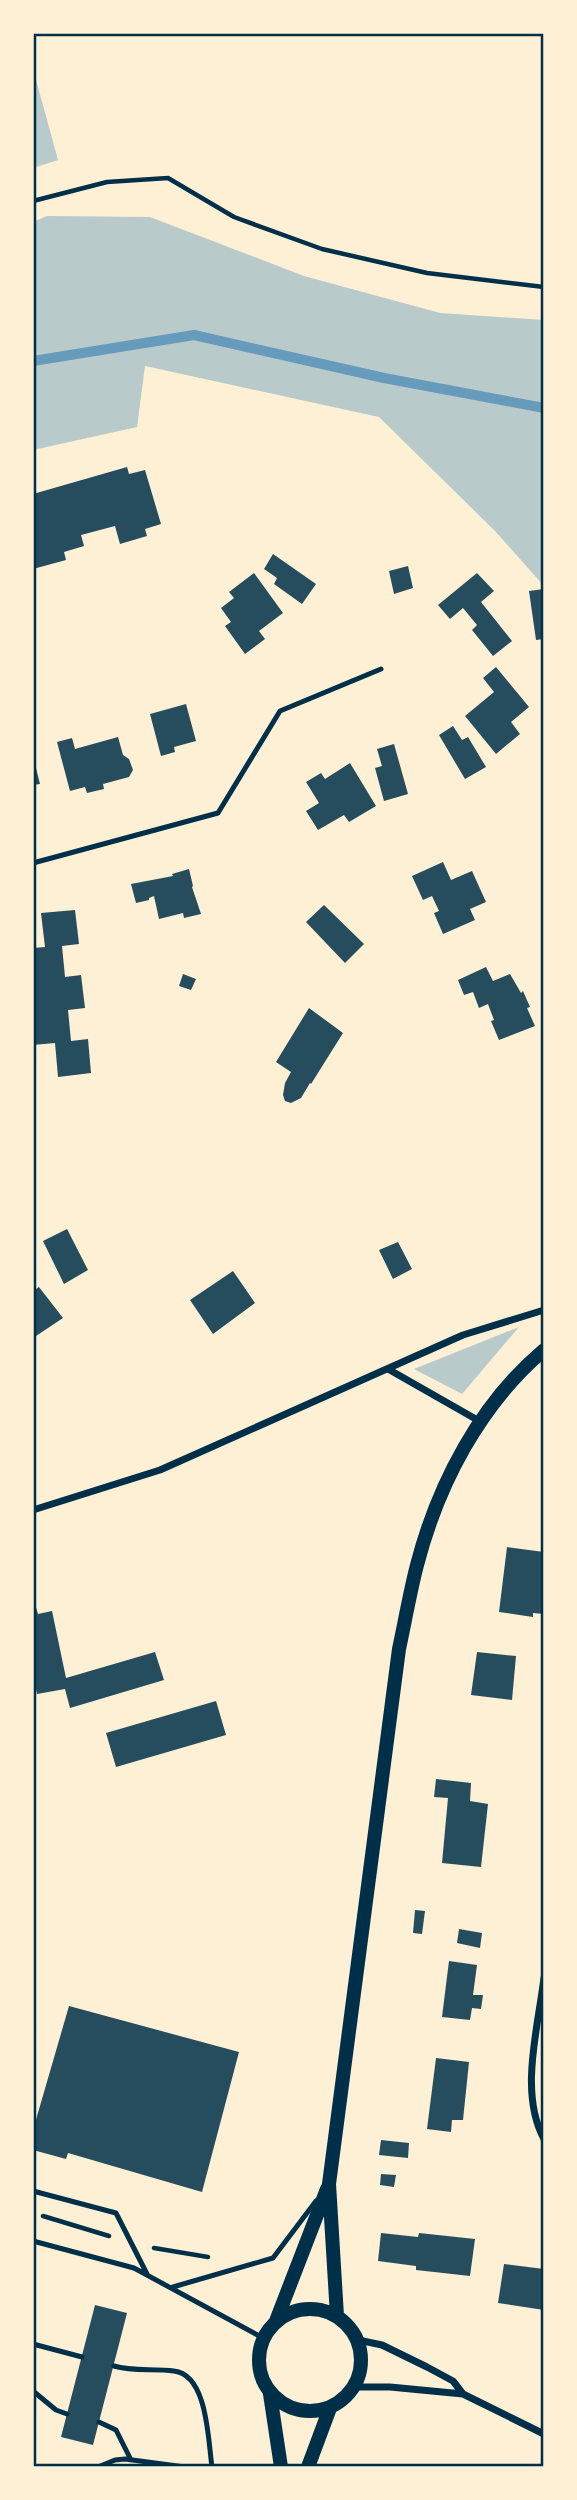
<svg xmlns="http://www.w3.org/2000/svg" width="577" height="2500" font-family="Lora,serif">
<style>
.green{fill:#b9caca}
.lines{fill:none;stroke-linecap:round;stroke-linejoin:round}
.stream{stroke:#669bbc;stroke-width:10}
.building{fill:#264d5e}
.path{stroke:#003049;stroke-width:4.5}
.service{stroke:#003049;stroke-width:5}
.minor{stroke:#003049;stroke-width:7}
.secondary{stroke:#003049;stroke-width:14}
.neatline{fill:none;stroke:#003049;stroke-width:2.5}
</style>
<rect width="100%" height="100%" fill="#fdf0d5"/>
<path class="green" d="M33,69L58,160L33,168Z
M47,216L150,217L304,276L440,313L544,320V586L495,531L379,417L145,366L137,427L33,450V222Z
M519,1327L462,1394L414,1369Z"/>
<g class="lines">
<path class="stream" d="M33,361L194,335L384,378L544,408"/>
</g>
<path class="building" d="M127,467L129,474L145,470L161,524L145,529L147,536L120,544L115,526L81,535L84,546L64,552L66,560L33,569V494Z
M273,554L316,584L302,604L274,584L277,578L264,569Z
M408,566L413,588L394,594L389,571Z
M254,573L283,613L259,631L265,639L245,654L225,626L231,622L221,608L234,598L229,592Z
M477,573L494,591L481,602L512,641L493,656L472,630L477,625L463,608L450,619L438,605Z
M544,589V639L536,640L529,591Z
M496,667L529,707L511,722L520,734L496,754L465,716L494,692L483,678Z
M186,704L196,741L174,747L175,752L161,756L150,714Z
M453,726L462,740L468,737L486,767L465,779L439,735Z
M118,737L123,755L129,759L133,770L129,777L103,784L104,789L87,793L85,787L70,791L57,742L72,738L75,749Z
M394,744L408,794L384,801L375,768L382,766L377,749Z
M34,760L40,784L33,785V761Z
M350,763L376,806L349,822L344,815L318,830L306,811L319,803L306,782L321,773L325,779Z
M443,862L451,880L472,871L486,902L470,909L475,920L443,934L434,913L439,911L432,896L423,900L412,876Z
M189,869L193,886L192,887L201,914L184,918L183,913L159,919L154,896L149,898V900L136,903L131,884L173,876L172,874Z
M324,905L364,944L345,963L306,922Z
M75,910L79,944L62,946L65,977L81,975L85,1008L68,1010L71,1041L88,1039L91,1073L58,1077L55,1043L33,1045V948L45,947L41,913Z
M486,967L493,981L510,974L521,993L523,991L530,1007L527,1008L535,1026L499,1040L491,1021L494,1020L488,1004L479,1008L473,992L464,995L458,980Z
M183,974L196,979L191,990L179,986Z
M309,1008L343,1033L311,1084L310,1083L301,1098L291,1103L285,1101L283,1095L285,1083L291,1072L276,1062Z
M67,1229L88,1270L64,1284L43,1241Z
M398,1242L412,1269L393,1279L379,1250Z
M233,1271L255,1303L213,1334L190,1300Z
M39,1287L63,1318L33,1338V1291Z
M507,1547L544,1552L541,1594L544,1595V1614L533,1613V1617L499,1612Z
M33,1597L38,1614L52,1611L66,1678L155,1652L164,1680L70,1708L65,1689L37,1694L33,1675Z
M477,1652L516,1656L512,1700L471,1695Z
M216,1701L226,1735L116,1767L106,1733Z
M436,1779L471,1783L470,1801L488,1804L481,1867L442,1863L448,1798L434,1797Z
M415,1910L425,1911L422,1934L413,1933Z
M459,1929L482,1933L480,1948L457,1943Z
M449,1961L477,1965L473,1995H483L481,2009L472,2008L470,2020L442,2017Z
M69,2006L239,2052L202,2192L68,2153L66,2159L33,2150V2130Z
M436,2058L469,2062L463,2120H452L451,2132L427,2129Z
M381,2140L409,2143L408,2158L379,2155Z
M381,2174L396,2175L394,2187L380,2185Z
M381,2233L418,2237L419,2233L475,2239L470,2276L416,2270V2266L378,2261Z
M504,2264L544,2269V2310L498,2303Z
M95,2305L127,2313L93,2445L61,2437Z"/>
<g class="lines">
<path class="path" d="M33,201L107,182L168,178L234,217L322,249L427,273L544,287
M43,2216L109,2236
M154,2248L208,2257"/>
<path class="service" d="M33,863L218,813L280,711L381,669
M33,2191L116,2213L147,2274
M33,2241L134,2268L263,2338
M173,2287L273,2258L316,2201
M33,2344L82,2357
M114,2366C133,2372 154,2368 174,2371C208,2375 208,2441 212,2467
M33,2391L56,2410L67,2414
M99,2422L116,2430L131,2460
M98,2467L115,2460L125,2459L185,2467"/>
<path class="minor" d="M388,1369L481,1422
M33,1510L160,1470L463,1335L544,1310
M544,1978C538,2028 519,2093 544,2139
M358,2340L382,2345L427,2367L453,2381L463,2394
M354,2387H390L463,2394L544,2434"/>
<path class="secondary" d="M259 2360a51 51 0 1 1 102 0a51 51 0 1 1-102 0Z
M337,2316L329,2184L399,1649C405,1621 410,1592 417,1565C438,1484 480,1404 544,1350
M276,2321L327,2189
M270,2394L281,2467
M308,2467L330,2408"/>
</g>
<rect width="577" height="2500" fill="none" stroke="#fdf0d5" stroke-width="70"/>
<rect x="35" y="35" width="507" height="2430" class="neatline"/>
</svg>
